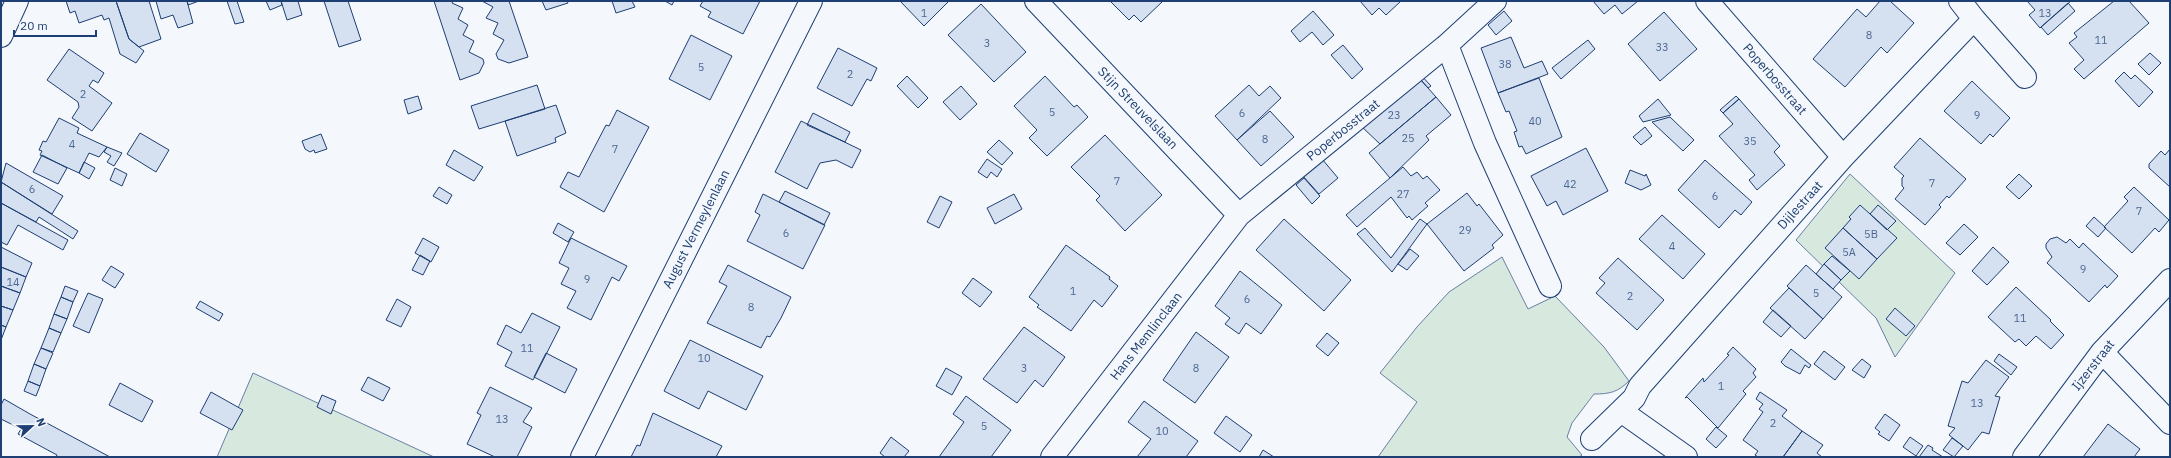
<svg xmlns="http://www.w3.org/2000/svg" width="2171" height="458" font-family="'IBM Plex Sans',sans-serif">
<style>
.green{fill:#d7e8df;stroke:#687fa3}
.building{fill:#d5e0f0;stroke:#1d3f73}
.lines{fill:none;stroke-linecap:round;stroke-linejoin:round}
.minor-casing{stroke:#1d3f73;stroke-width:24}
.minor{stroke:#f4f7fb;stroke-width:22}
.labels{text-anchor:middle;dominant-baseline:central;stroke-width:3;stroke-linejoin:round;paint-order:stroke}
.number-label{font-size:11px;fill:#4b6792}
.street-label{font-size:13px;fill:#1d3f73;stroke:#f4f7fb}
</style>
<rect width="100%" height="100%" fill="#f4f7fb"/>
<path class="green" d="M1850,174L1955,273L1895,357L1876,318L1796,240Z
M1502,257L1528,309L1555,296L1604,347L1629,381C1618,392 1610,394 1594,394L1572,423L1567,437L1582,455L1579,457H1378L1417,402L1380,373L1417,327L1449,292Z
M253,373L434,457H217Z"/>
<path class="building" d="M66,1H116L129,39L144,51L136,63L120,54L109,18L104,20L102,15L79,23L75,11L70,13Z
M116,1H149L161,39L139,47L129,39Z
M156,1H187L193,23L178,28L173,15L161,19Z
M187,1H199L188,5Z
M227,1H237L244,22L235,24Z
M266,1H281L282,5L270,10Z
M281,1H298L302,15L287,20Z
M324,1H348L361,40L339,47Z
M434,1H453L452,3L463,8L458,19L468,25L463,35L474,41L469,52L483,59L484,63L479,73L460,80Z
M482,1H509L528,57L509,63L498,59L496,54L504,40L493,34L498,23L486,18L493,7Z
M542,1H567L568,3L546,10Z
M612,1H632L635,7L616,13Z
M665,1H674L672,5Z
M703,1H760L743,34L708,17L711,12L700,6Z
M900,1H949L924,26Z
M1110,1H1163L1141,22L1134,15L1129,20Z
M1360,1H1401L1386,15L1379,8L1372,15Z
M1593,1H1638L1622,14L1615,5L1604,14Z
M1880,1H1890L1914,23L1887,53L1881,47L1845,87L1813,59L1857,9L1866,17Z
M2027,1H2071L2040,28L2029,15L2035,10Z
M2114,1H2129L2149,23L2084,79L2074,69L2084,60L2069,43L2077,37L2074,33Z
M2068,3L2075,11L2048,35L2041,27Z
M981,4L1026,52L994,82L948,35Z
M1313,11L1334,35L1323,45L1312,32L1300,42L1291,31Z
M1504,11L1512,21L1496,35L1488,25Z
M1664,12L1697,49L1660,81L1628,44Z
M691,35L732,56L710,100L669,79Z
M1511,37L1524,68L1542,61L1548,74L1498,93L1481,48Z
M1588,40L1595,49L1561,79L1552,68Z
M1343,45L1363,69L1352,79L1331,55Z
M838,48L877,68L871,81L867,79L852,106L817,88Z
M69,49L104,73L98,83L93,80L89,86L112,103L92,131L72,118L79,107L78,102L47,80Z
M2150,53L2161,63L2149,75L2138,64Z
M2124,72L2131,79L2135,75L2153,92L2139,107L2115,81Z
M1420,74L1431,86L1428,88L1420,79Z
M907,76L928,98L918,108L897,86Z
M1045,76L1074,107L1077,105L1088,117L1047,156L1029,138L1037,130L1014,106Z
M1539,78L1562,137L1526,154L1522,146L1519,147L1514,132L1517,131L1509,111L1506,112L1498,93Z
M1420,79L1436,97L1380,144L1361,126Z
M1972,81L2010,118L1993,137L1990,134L1981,144L1944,111Z
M537,85L545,109L479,129L471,106Z
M1249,85L1259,96L1270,86L1281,98L1237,140L1215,116Z
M961,86L977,104L960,120L943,102Z
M418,96L422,109L408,114L404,100Z
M1736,96L1739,99L1723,113L1720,110Z
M1436,97L1451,115L1426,136L1429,140L1390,178L1369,153Z
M1658,99L1671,115L1643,122L1639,116Z
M1739,99L1780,146L1774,152L1785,165L1757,190L1749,180L1755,175L1719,136L1733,124L1723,113Z
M556,105L566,133L555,138L556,142L517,156L505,121Z
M617,110L649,127L604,212L560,187L568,172L579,177L606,125L609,126Z
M1270,111L1294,137L1261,166L1237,140Z
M813,113L850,132L845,142L807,125Z
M1670,117L1694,140L1683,151L1652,122Z
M59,118L79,128L77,133L107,147L99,157L89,153L79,173L40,155L42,151L39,150L43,141L46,142Z
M801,121L861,150L852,168L836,160L820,163L807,189L775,172Z
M1645,127L1652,136L1641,145L1633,137Z
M140,133L169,150L156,172L127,154Z
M321,134L327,149L315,153L314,150L310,152L305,149L302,141Z
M1105,135L1162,195L1125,231L1096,200L1100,196L1071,167Z
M1920,138L1966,179L1949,198L1947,196L1939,205L1941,207L1925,225L1895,199L1904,188L1902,186V178L1904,176L1894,167Z
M999,140L1013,153L1002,165L987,152Z
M107,147L122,153L114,166L107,162L111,156L104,152Z
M1586,148L1608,191L1563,215L1556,201L1547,206L1531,176Z
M2170,149V187L2149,168V164L2161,151L2165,155Z
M454,150L483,167L474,181L446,165Z
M42,155L67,168L58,184L33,172Z
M987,159L1002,169L997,177L991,172L987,178L978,172Z
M1322,159L1338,178L1319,194L1302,175Z
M1705,160L1752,202L1741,215L1735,210L1719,228L1678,190Z
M84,162L95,168L89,179L79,173Z
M6,163L63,196L52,214L1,182Z
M1403,167L1411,176L1417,172L1423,179L1427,176L1440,190L1425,203L1428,206L1412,220L1409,216L1407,218L1391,197L1357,227L1346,215Z
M115,168L127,174L122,186L110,180Z
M1630,170L1645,176L1646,174L1651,185L1641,190L1625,183Z
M2019,174L2032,186L2019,199L2006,187Z
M1304,178L1320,196L1312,204L1296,185Z
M1,182L78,231L73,239L39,217L36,222L1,203Z
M439,187L452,195L447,204L433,196Z
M2134,187L2169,220L2159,232L2155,228L2132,253L2104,227L2128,201L2124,197Z
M785,191L830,213L824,225L779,202Z
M1467,193L1477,206L1479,204L1503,235L1492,245L1494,248L1464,271L1427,224Z
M763,194L825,225L803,269L747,241L760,215L755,212Z
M1014,194L1022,209L995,224L987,208Z
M940,196L952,202L939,228L927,222Z
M1,203L68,240L63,250L18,225L7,245L1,242Z
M1860,205L1897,238L1877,259L1843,228L1851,219L1849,217Z
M1878,205L1896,221L1887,230L1870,214Z
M1662,215L1705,254L1683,279L1639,239Z
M2094,217L2106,228L2098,237L2086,226Z
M1284,219L1351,280L1324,311L1256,250Z
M1420,219L1427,224L1392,272L1357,234L1365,228L1391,258Z
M558,223L574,232L568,242L553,233Z
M1964,224L1978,237L1960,255L1946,243Z
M1843,228L1877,259L1859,279L1825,248Z
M2057,237L2066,243L2070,239L2079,248L2083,243L2118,276L2107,288L2105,285L2089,302L2047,263L2052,257L2046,248V244L2050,239Z
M423,238L439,247L431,262L415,253Z
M571,238L627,266L619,281L612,277L591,320L567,308L576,291L561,284L569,268L559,263Z
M1066,245L1110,277L1109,279L1118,286L1102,307L1094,300L1071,331L1037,307L1039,305L1029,297Z
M1,247L32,263L26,277L1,267Z
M1993,247L2009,262L1987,285L1972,271Z
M1410,249L1419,256L1407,270L1398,264Z
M420,255L430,261L423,275L412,270Z
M1832,256L1850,271L1841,280L1824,264Z
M1618,258L1664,300L1637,330L1596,293L1605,283L1599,278Z
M1824,264L1841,280L1833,289L1816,274Z
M728,265L791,297L781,318L770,337L767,336L761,348L707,323L727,286L719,282Z
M1806,265L1842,297L1823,319L1787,286Z
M111,266L124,274L115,288L102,280Z
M1,267L26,277L20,293L1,286Z
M1240,271L1282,305L1261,334L1246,323L1239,334L1225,324L1230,318L1215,306Z
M973,278L992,292L980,307L962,293Z
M1,286L20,293L13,310L1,306Z
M65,286L78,291L73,302L61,297Z
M2016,287L2051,320L2050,321L2064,335L2051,349L2036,336L2026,346L2019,339L2015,342L1988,317Z
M1789,288L1823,319L1805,339L1770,308Z
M88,293L103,299L89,333L73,326Z
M61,297L73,302L67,319L54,314Z
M397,299L411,307L401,327L386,320Z
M200,301L223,314L219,321L196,308Z
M1,306L13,310L6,327L1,325Z
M1895,308L1915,326L1906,336L1886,319Z
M1773,310L1791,326L1781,337L1763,322Z
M532,313L560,327L533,380L505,366L512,352L497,344L506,325L521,333Z
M54,314L67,319L61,333L49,328Z
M1,325L6,327L1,340Z
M1024,327L1065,357L1043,387L1035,380L1017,403L983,379Z
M49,328L61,333L53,352L41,348Z
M1196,332L1229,357L1195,403L1163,380Z
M1327,333L1339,343L1328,356L1316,346Z
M690,340L763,376L746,410L708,391L699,409L664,391Z
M1733,347L1756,369L1753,373L1756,377L1743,391L1746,394L1718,428L1687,397L1685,398L1703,378L1704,382L1729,355L1727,354Z
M41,348L53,353L46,369L34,364Z
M1791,349L1811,365L1809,368L1805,365L1800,374L1785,366L1781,362Z
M1824,351L1845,367L1835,380L1814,364Z
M546,353L577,369L565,393L534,377Z
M1999,354L2017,367L2011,375L1994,361Z
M1862,359L1871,366L1864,378L1852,370Z
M1986,360L2009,377L1995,396L2000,397L1989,434L1982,432L1968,450L1949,435L1955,428L1948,426L1962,381L1968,383Z
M34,364L46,369L40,386L28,381Z
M946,368L962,377L952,395L936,386Z
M368,377L390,388L383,401L361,390Z
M28,381L40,386L36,396L24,391Z
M120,383L153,401L142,422L109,405Z
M490,387L532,408L523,422L532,427L517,457H495L467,444L481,415L477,413Z
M211,392L243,410L232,430L200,413Z
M1760,392L1787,410L1782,416L1802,431L1783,457H1758L1755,455L1758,451L1743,440L1763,412L1759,409L1763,404L1756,399Z
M322,395L336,401L331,414L317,407Z
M966,396L1011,430L991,457H939L964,422L953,414Z
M4,399L30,414L110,457H56L57,455L18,434L21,429L1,419V405Z
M1144,401L1198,441L1186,457H1137L1151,439L1128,422Z
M653,413L722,446L716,457H631L637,445L640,446L643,438Z
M1885,414L1900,425L1889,441L1878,434L1880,432L1875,428Z
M1226,416L1252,435L1240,452L1214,433Z
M2108,424L2140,449L2134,457H2083Z
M1716,427L1727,436L1716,448L1706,439Z
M1802,431L1823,445L1817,453L1822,457H1783Z
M891,437L909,451L904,457H885L880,453Z
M1910,437L1923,446L1916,456L1903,447Z
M1952,438L1963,446L1954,457L1943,450Z
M1928,445L1933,448L1932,450L1943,457H1919Z
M1263,450L1274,457H1259Z"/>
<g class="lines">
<defs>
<path id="minor" d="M1036,1L1239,215
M1707,1L1843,157
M1974,19L2025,77
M1,36L17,1
M1447,45L1485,143L1550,286
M2102,352L2170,423
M1621,411L1686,457
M1592,439L1634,398L1640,386L1843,157L1974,19L1960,1
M582,457L811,1
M1052,457L1239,215L1447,45L1495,1
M2024,457L2102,352L2170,280"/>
</defs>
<use href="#minor" class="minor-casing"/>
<use href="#minor" class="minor"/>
</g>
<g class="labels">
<g class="number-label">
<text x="924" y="13">1</text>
<text x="2045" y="13">13</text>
<text x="1869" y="35">8</text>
<text x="2101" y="40">11</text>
<text x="987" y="43">3</text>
<text x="1662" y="47">33</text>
<text x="1505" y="64">38</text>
<text x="701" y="67">5</text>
<text x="850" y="74">2</text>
<text x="83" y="94">2</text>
<text x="1052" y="112">5</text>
<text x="1242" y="113">6</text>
<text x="1394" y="115">23</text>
<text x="1977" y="115">9</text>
<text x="1535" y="121">40</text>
<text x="1408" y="138">25</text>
<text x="1265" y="139">8</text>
<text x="1750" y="141">35</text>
<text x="72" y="144">4</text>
<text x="615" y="149">7</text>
<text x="1117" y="181">7</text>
<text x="1932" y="183">7</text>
<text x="1570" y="184">42</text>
<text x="32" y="189">6</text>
<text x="1403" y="194">27</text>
<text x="1715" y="196">6</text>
<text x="2139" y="211">7</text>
<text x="1465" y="230">29</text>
<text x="786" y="233">6</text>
<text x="1871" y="234">5B</text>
<text x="1672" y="246">4</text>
<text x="1849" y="252">5A</text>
<text x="2083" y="269">9</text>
<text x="587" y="279">9</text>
<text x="13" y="282">14</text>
<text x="1073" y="291">1</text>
<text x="1816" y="293">5</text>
<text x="1630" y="296">2</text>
<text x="1247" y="299">6</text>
<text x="751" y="307">8</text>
<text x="2020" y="318">11</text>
<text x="527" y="348">11</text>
<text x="704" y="358">10</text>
<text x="1024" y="368">3</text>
<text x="1196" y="368">8</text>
<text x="1721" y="386">1</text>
<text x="1977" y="403">13</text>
<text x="502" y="419">13</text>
<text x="1773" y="423">2</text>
<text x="984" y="426">5</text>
<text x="1162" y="431">10</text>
</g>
<g class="street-label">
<text transform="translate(1775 79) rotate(49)">Poperbosstraat</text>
<text transform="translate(1138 108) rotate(46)">Stijn Streuvelslaan</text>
<text transform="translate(1343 130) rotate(-39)">Poperbosstraat</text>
<text transform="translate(1800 205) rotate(-48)">Dijlestraat</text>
<text transform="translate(696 229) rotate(-63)">August Vermeylenlaan</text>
<text transform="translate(1146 336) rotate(-52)">Hans Memlinclaan</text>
<text transform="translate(2093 365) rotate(-52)">Ijzerstraat</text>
</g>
</g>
<rect width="2171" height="458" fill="none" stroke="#1d3f73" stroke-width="4"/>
<g transform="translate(32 426) rotate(68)" stroke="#f4f7fb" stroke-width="3" paint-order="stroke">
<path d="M0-3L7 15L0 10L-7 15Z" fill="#1d3f73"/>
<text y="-6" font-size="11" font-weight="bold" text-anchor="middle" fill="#1d3f73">N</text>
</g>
<path d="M14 30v6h82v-6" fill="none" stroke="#1d3f73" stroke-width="2"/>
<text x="20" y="30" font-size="12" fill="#1d3f73" stroke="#f4f7fb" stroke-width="3" paint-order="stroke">20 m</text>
</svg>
